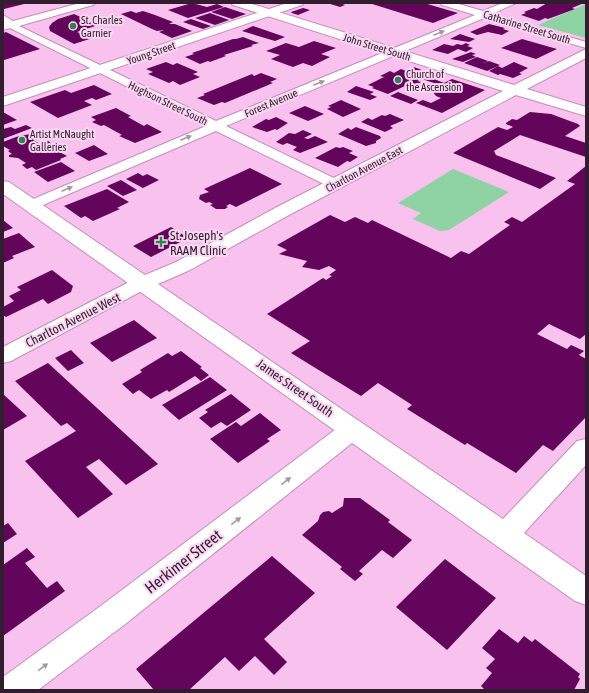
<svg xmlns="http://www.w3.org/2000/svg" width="589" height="693" font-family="'Asap Condensed',sans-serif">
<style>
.green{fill:#8fd2a4}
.building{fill:#63055a}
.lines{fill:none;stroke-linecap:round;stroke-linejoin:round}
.minor-casing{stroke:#c48eb9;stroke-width:2}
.tertiary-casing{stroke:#c48eb9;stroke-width:2}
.secondary-casing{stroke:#c48eb9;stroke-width:2}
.minor{fill:#fff;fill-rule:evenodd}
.tertiary{fill:#fff;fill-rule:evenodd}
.secondary{fill:#fff;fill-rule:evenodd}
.oneway{fill:#a399a1}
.poi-dot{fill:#328050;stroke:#f9d7f2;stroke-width:1.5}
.labels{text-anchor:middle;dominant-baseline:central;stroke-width:4;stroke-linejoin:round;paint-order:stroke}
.far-poi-label{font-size:11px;fill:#321d2e;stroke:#f9d7f2;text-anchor:start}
.far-street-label{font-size:11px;fill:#321d2e;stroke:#f9d7f2}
.poi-label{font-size:13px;fill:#321d2e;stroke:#f9d7f2;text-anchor:start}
.street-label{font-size:13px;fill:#321d2e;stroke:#f9d7f2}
.near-street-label{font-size:16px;fill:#321d2e;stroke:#f9d7f2}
</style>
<rect width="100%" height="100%" fill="#f9c1ee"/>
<path class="green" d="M586,4V38L538,25Z
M453,169L509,192L449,230L440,231L413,219L421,213L398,203Z"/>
<path class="building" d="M3,3H24V4L4,9Z
M192,3L207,7L217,4L224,7L188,18L168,10Z
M327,3H340L345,5L340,7Z
M369,3H424L458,13L433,23Z
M547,3H584L572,8L575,9L548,19L545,18L539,21L521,15L526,13L524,12L534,8L537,9Z
M225,7L246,14L232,19L211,12Z
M303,8L310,10L298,15L292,13L291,12Z
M131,11L136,13L143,11L155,15L173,22L169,24H175L192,31L172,38L159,32L164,30L157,31L152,29L121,14Z
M210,13L229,20L215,25L195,18Z
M74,14L96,24L95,26L77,32L84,35L94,32L102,35L74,44L50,31L49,27L52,23L58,19Z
M191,19L211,26L203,29L183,22Z
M489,24L505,28L503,29L509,31L502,35L488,32L477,35L470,32Z
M253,26L285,37L275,41L242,31Z
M6,32L40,49L4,60H3V33Z
M460,34L475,39L469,42L450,39Z
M243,37L259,43L251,45L253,46L224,55L226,56L210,62L208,61L200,64L185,57L194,54L192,53L233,39H236Z
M522,39L557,49L536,59L501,48Z
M314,41L336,48L321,54L330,57L312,66L303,63L293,67L271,59L280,55L266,51L286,43L299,47Z
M466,43L470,45L467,46L473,48L466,52L458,49L448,54L432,50L444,44L453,46L457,44L462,45Z
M471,52L476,54L472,55L476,57L463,62L452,59Z
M477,57L488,61L481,64L489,61L500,65L487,71L464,63Z
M166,62L173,65L177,63L198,72L193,74L200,77L180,85L173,81L169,83L148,74L153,72L146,69Z
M514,62L521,65L513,69L521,65L528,68L519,73L522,74L513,78L500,74L498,75L489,71L498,66L502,68Z
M414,67L435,75L429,77L444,83L452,79L485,90L442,113L416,103L423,100L431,103L441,98L436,96L433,92L438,87H436L440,85L422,79L417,81L421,82L412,87L407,85L388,94L372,88L374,87L368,85L384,77L380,76L390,71L394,73L401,69L406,71Z
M261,73L277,79L270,82L273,83L225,103L222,102L214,105L197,98L205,95L203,94L252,74L254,76Z
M94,85L112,94L96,100L92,98L84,101L92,105L58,118L30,102L65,90L71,93Z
M356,86L374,92L370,94L377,97L370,100L347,92Z
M398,92L418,100L411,104L390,96Z
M341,100L361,109L343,117L327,109L331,107L328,106Z
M305,106L324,114L308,121L289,113Z
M116,108L131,116L128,117L135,121L144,126L147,124L162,132L135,143L119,136L122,135L104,125L101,126L92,122L96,120L91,117Z
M3,112L17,120L3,125Z
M530,112L551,114L578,124L580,126L565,136L586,143V157L520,135L494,151L496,155L556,178L540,189L453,153L498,127L507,130L513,127L506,124V123L512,119L517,120Z
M390,114L404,120L390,126L393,128L385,132L361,122L368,118L372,120L382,115L385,116Z
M276,117L288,123L277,130L275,129L267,132L252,127L266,119L269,120Z
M26,125L32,128L3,139V129L11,127L15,129Z
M356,127L380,136L381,138L376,141V143L366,146L338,134L348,128L351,130Z
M303,130L312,134L304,138L308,139L315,136L328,142L300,153L293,150L297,147L287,143L283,145L276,142L289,133L295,134Z
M39,132L45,135L33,140L40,144L48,141L56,147L49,149H54L67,156L60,159L61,160L36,170L32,167L27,169L22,165L26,163L18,158L9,157V155L12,154L8,151L10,150L3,146V142L16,137Z
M94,145L108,154L89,161L75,153Z
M336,147L340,148L343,147L353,151L349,153L358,157L350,162L347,161L338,167L315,158Z
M61,162L75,171L48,182L34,172Z
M586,166V334L580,339L549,324L537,334L567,349L571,345L584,351L579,355L586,359V417L553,451L543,445L516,473L467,443L465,445L407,409L412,405L378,383L361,396L291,353L310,341L267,314L323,278L326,280L332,276L329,275L336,270L329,266L319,270L302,267L307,261L279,254L287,250L277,245L330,215L345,222L355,217L368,223L372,220L451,258L461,251L469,254L510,225L504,222L512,217L522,222L575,184L567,181Z
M250,168L282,184L236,207L230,204L226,206L228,207L225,209H216L210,205L213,204L209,202L206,203L199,199L200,195L209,192L204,189Z
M138,173L143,176L147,174L159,180L143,188L126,179Z
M121,180L137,190L123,196L107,186Z
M107,189L129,202L117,208L120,209L93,221L85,216L81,218L64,206Z
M3,220L13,228L3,232Z
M171,227L188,238L151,257L133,246Z
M19,233L35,247L12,256L14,258L3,263V239Z
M52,270L73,286L71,292L48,304L43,299L6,317L3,315V307L14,301L9,296L21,290L17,287Z
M134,320L157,338L112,362L90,343Z
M71,350L84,363L68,371L55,358Z
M181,351L202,367L200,368L209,375L201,381L195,376L169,392L167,390L151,399L139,390L133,394L122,384L142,372L140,370L168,353L172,356Z
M48,363L158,464L126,485L99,459L86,467L113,494L78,518L25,461L76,431L67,423L61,426L15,381Z
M210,377L227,390L179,420L162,405Z
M3,394L27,416L3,430Z
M231,394L251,410L227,426L221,422L211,428L199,418L208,412L205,410Z
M260,413L281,430L267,439L270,441L238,463L210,439L236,422L241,426Z
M344,498H360L390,520L388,522L412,540L393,558L382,550L359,571L363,574L355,581L340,569L342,567L302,535L318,521L320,515L323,512L329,511L332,513L343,506Z
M8,523L17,534L3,543V526Z
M27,548L35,557L25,563L47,588L57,581L65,591L3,636V565Z
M272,556L315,593L264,639L287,662L274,675L255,656L239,671L225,657L189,690H154L136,669Z
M445,559L496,598L447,650L396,607Z
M499,629L518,643L524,636L532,642L535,639L580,674L578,677L580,679L574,690H485L481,686L492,673L486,668L495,659L482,648Z"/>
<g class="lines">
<defs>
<path id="minor" d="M80,3H95L93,5L19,26L216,121L475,15L442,5L440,3H455L483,11L503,3H516L492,14L586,42V48L484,18L226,126L340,181L342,184L340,187L335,188L330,187L216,131L36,208L31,209L26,208L24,205L26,202L206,126L10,28L3,30V24H4L3,23V15L13,21Z"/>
<path id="tertiary" d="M287,3H304L302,5L3,106V97Z
M142,277L149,279L152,283L149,287L11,361L3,363V347L135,279Z
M353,420L362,423L365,429L362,435L124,625L38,690H3V677L102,605L344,423Z"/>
<path id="secondary" d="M231,3H249L514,85L586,49V58L527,89L586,107V116L516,95L289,215L190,270L158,284L503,519L577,441L586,439V465L524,533L586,576V605L575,601L494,544L3,194V181L9,182L145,275L176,262L277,207L503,91L233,5Z"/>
</defs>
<use href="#minor" class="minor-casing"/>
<use href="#tertiary" class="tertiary-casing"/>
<use href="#secondary" class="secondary-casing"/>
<use href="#minor" class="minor"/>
<use href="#tertiary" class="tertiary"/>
<use href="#secondary" class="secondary"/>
</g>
<defs><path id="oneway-solid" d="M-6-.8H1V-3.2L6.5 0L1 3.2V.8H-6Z"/></defs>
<g class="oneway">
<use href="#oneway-solid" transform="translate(439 33) rotate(-22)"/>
<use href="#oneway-solid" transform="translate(319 83) rotate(-23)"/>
<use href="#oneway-solid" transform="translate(186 138) rotate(-23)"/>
<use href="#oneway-solid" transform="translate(67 189) rotate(-23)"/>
<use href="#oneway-solid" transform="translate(286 481) rotate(-38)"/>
<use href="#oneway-solid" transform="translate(236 521) rotate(-38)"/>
<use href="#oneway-solid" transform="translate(43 667) rotate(-36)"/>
</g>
<g class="poi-dot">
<circle cx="73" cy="26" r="4"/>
<circle cx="398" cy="80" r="4"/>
<circle cx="22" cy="140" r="4"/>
<path d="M159 236h4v4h4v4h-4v4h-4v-4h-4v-4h4z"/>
</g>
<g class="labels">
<g class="far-poi-label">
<text x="81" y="20">St. Charles<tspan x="81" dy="13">Garnier</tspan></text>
<text x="406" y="74">Church of<tspan x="406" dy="13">the Ascension</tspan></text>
<text x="30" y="134">Artist McNaught<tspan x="30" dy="13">Galleries</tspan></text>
</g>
<g class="far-street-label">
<text transform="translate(527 27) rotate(17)">Catharine Street South</text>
<text transform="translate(377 47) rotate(17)">John Street South</text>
<text transform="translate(151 53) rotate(-19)">Young Street</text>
<text transform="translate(168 103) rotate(26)">Hughson Street South</text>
<text transform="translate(271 103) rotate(-23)">Forest Avenue</text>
<text transform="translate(364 169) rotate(-28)">Charlton Avenue East</text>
</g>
<g class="poi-label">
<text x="170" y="235">St. Joseph's<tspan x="170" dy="15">RAAM Clinic</tspan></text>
</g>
<g class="street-label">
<text transform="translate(73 320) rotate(-27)">Charlton Avenue West</text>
<text transform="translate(295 388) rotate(35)">James Street South</text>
</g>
<g class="near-street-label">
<text transform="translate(183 561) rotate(-38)">Herkimer Street</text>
</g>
</g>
<rect width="589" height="693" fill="none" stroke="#321d2e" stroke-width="8"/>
</svg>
